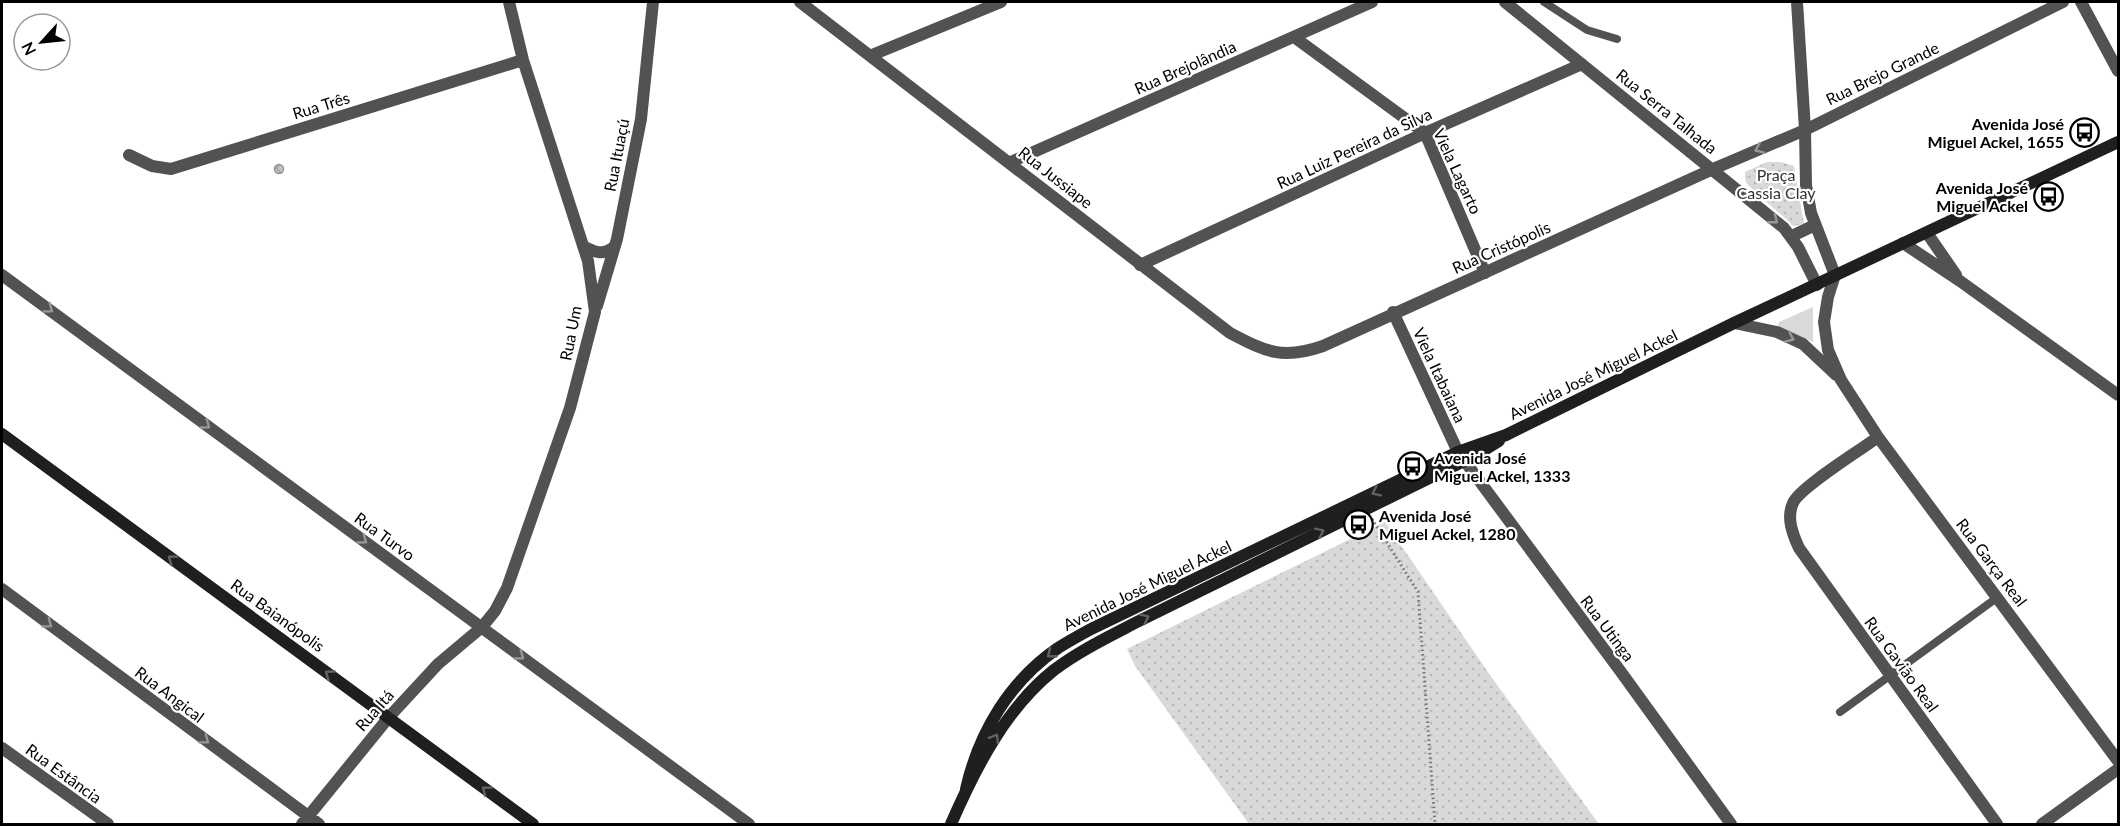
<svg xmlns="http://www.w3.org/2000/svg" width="2120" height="826" font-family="Lato,sans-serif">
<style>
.green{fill:#d9d9d9}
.park{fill:url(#park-dots)}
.building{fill:url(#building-cross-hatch);stroke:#969696;stroke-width:1.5}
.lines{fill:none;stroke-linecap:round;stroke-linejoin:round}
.path{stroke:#747474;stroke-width:3;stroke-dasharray:1.5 3;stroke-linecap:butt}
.lane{stroke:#525252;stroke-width:8}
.street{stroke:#525252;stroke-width:12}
.secondary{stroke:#1f1f1f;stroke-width:12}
.oneway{stroke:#979797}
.oneway2{stroke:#626262}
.labels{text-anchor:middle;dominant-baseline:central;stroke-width:4.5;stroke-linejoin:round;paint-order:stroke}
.street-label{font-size:16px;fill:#000;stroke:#fff}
.poi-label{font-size:16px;font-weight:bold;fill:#000;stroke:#fff;text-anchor:end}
.park-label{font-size:16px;fill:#303030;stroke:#fff}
</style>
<defs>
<pattern id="park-dots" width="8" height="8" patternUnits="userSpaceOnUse" patternTransform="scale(1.5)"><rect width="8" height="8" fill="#d9d9d9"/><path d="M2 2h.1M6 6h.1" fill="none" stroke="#b8b8b8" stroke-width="1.8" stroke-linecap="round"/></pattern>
<pattern id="building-cross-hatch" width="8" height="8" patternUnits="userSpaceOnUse" patternTransform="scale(1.5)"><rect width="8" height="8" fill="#c2c2c2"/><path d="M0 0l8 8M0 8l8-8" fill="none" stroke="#a5a5a5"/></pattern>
</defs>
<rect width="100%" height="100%" fill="#fff"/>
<path class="green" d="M1813,307V342L1778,326L1779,322Z"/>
<path class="park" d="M1767,162H1781L1794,166L1804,224L1793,226C1786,218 1748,187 1746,182C1745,180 1745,174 1745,172Z
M1385,522L1492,678L1599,824H1249L1135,666L1127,649Z"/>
<path class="building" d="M274.5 169a4.5 4.5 0 1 1 9 0a4.5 4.5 0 1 1-9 0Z"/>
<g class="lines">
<path class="path" d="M1372,519L1418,592L1435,824"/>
<path class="lane" d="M1544,2L1587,30L1617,39
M1840,712L1998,597"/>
<path class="street" d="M800,2L1230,333C1266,352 1283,360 1323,346L1713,169L1805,130L2063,2
M1505,2L1784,228L1798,247L1817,285
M1797,2L1805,130L1806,185L1811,213L1835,275L1828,297L1824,322L1828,350L1841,380L1878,437L2118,761
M2081,2L2118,71
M1294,37L1425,133L1485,273
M872,55L1001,2
M129,155L152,166L171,169L523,60
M1011,162L1372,2
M1927,233L1956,275
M1792,236L1815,225
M1903,243L1960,281L2118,395
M583,246C594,252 603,256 614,247
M1140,265L1425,133L1582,64
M2,275L749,824
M597,306L617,239L641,119L653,2
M1393,312L1458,452L1621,672L1731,824
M1734,323L1777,332L1803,344L1836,375
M1878,437C1861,450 1800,487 1793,503C1786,518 1793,535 1799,548L1997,824
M2,589L319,824
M2,748L108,824
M302,824L389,717L438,664L482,627L495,611L507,588L570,408L595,312L588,261L523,60L509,2
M2042,824L2118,769"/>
<path class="secondary" d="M2,434L533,824
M966,789C979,732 1010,681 1058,648C1069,641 1080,635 1091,629L1458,452L1506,435L1734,323L2118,142
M951,824C975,769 1005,709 1054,670C1079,651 1108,637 1137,622L1478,454L1499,441"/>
</g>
<defs><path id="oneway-chevron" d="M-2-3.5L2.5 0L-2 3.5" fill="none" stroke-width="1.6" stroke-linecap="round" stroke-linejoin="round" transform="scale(1.5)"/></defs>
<g class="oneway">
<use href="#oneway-chevron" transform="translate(1759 149) rotate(157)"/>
<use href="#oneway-chevron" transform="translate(1774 220) rotate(38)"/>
<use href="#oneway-chevron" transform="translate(49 309) rotate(36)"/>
<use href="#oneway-chevron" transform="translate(1790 338) rotate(24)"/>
<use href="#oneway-chevron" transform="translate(206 425) rotate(36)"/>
<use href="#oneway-chevron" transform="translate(363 540) rotate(36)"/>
<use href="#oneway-chevron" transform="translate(48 624) rotate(37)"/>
<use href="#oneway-chevron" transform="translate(520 656) rotate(36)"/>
<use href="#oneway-chevron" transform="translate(205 740) rotate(37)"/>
</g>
<g class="oneway2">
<use href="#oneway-chevron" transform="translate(1376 492) rotate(154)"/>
<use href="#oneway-chevron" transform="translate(1320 532) rotate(-26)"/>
<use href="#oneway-chevron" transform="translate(172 559) rotate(-144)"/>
<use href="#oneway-chevron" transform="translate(1145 618) rotate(-26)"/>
<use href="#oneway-chevron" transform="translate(1051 654) rotate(141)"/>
<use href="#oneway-chevron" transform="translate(329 674) rotate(-144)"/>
<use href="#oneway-chevron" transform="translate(995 738) rotate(-60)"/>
<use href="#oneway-chevron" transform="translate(486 790) rotate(-143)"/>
</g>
<defs>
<symbol id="bus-ring" viewBox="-11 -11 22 22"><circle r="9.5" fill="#fff" stroke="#000" stroke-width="1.5"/><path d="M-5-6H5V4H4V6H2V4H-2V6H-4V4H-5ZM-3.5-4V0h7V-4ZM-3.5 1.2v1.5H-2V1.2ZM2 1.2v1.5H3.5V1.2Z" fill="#000"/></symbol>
</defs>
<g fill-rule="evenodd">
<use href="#bus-ring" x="2068" y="116" width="33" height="33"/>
<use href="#bus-ring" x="2032" y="180" width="33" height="33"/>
<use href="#bus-ring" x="1396" y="450" width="33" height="33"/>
<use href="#bus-ring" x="1342" y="508" width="33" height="33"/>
</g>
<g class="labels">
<g class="street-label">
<text transform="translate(1185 67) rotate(-24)">Rua Brejolândia</text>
<text transform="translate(1882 73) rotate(-26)">Rua Brejo Grande</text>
<text transform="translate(321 105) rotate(-17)">Rua Três</text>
<text transform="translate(1667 111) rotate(39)">Rua Serra Talhada</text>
<text transform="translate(1354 148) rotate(-25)">Rua Luiz Pereira da Silva</text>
<text transform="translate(616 155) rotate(-79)">Rua Ituaçú</text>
<text transform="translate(1458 171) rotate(65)">Viela Lagarto</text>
<text transform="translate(1056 177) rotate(38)">Rua Jussiape</text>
<text transform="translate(1501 247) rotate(-24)">Rua Cristópolis</text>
<text transform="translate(570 333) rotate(-79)">Rua Um</text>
<text transform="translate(1593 374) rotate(-26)">Avenida José Miguel Ackel</text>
<text transform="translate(1440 375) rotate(65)">Viela Itabaiana</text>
<text transform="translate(385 536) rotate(36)">Rua Turvo</text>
<text transform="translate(1992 562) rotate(53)">Rua Garça Real</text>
<text transform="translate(1147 585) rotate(-26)">Avenida José Miguel Ackel</text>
<text transform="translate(278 615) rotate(36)">Rua Baianópolis</text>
<text transform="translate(1608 628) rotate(53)">Rua Utinga</text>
<text transform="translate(1902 664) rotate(54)">Rua Gavião Real</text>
<text transform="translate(170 694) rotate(37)">Rua Angical</text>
<text transform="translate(374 710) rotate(-49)">Rua Itá</text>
<text transform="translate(64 773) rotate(36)">Rua Estância</text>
</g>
<g class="poi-label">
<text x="2064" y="123">Avenida José<tspan x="2064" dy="18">Miguel Ackel, 1655</tspan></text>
<text x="2028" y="187">Avenida José<tspan x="2028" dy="18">Miguel Ackel</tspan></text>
<text x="1434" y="457" text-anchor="start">Avenida José<tspan x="1434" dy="18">Miguel Ackel, 1333</tspan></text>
<text x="1379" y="515" text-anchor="start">Avenida José<tspan x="1379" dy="18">Miguel Ackel, 1280</tspan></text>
</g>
<g class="park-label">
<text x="1776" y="174">Praça<tspan x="1776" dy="18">Cassia Clay</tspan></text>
</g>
</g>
<rect width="2120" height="826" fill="none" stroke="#000000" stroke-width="6"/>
<g transform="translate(42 42) rotate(243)"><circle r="28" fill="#ffffff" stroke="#999999" stroke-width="1.5"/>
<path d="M0-4.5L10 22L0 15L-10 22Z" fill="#000000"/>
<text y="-9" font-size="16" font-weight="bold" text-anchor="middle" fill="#000000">N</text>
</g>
</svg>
